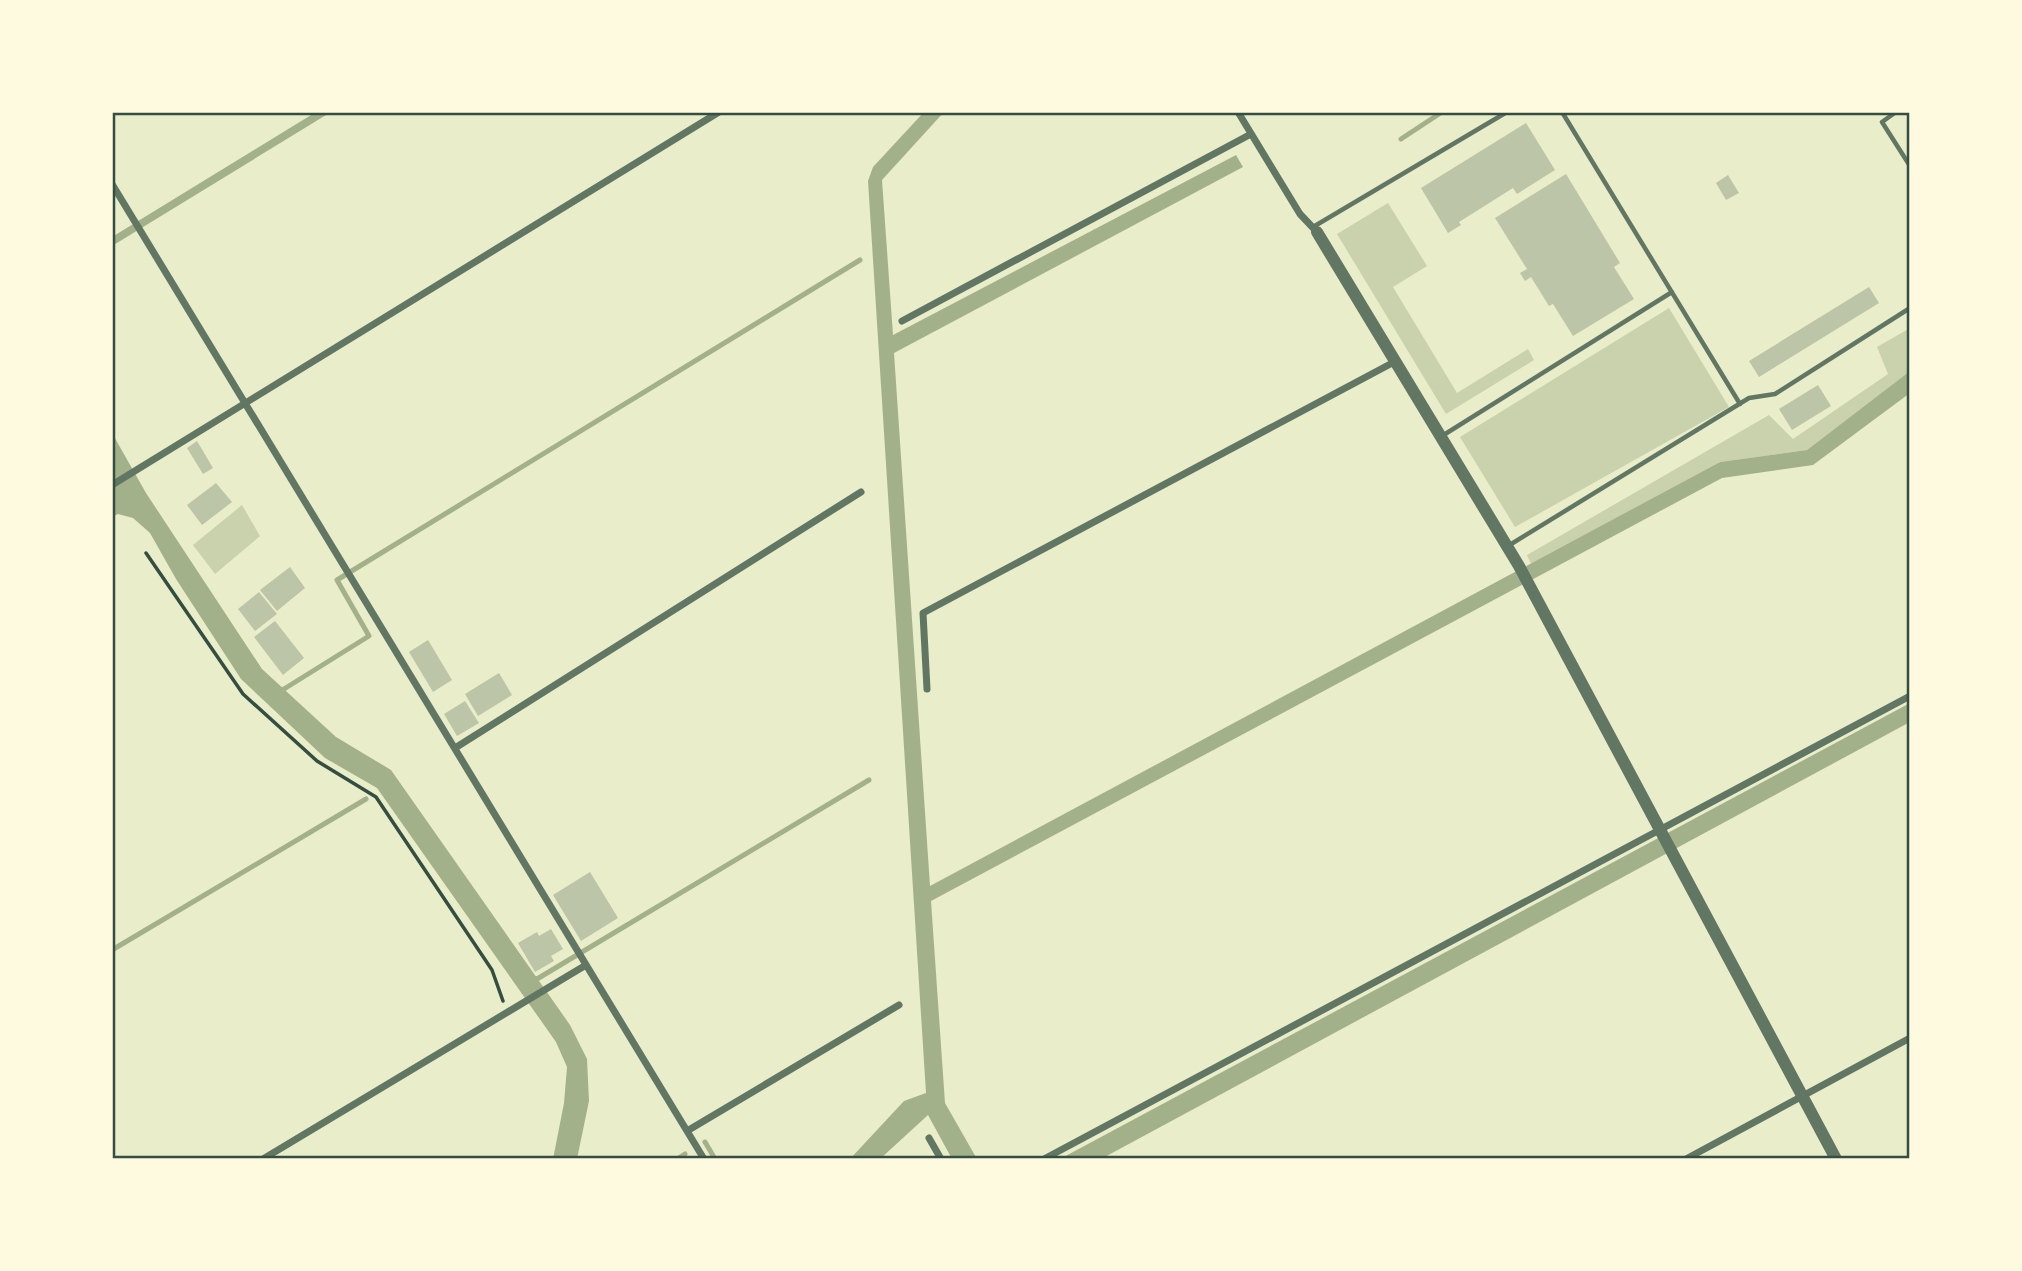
<svg xmlns="http://www.w3.org/2000/svg" width="2022" height="1271" font-family="'DejaVu Sans',sans-serif">
<style>
.green{fill:#cad2ad}
.water{fill:#a3b18a}
.lines{fill:none;stroke-linecap:round;stroke-linejoin:round}
.stream{stroke:#a3b18a;stroke-width:5}
.building{fill:#bcc5a7}
.path{stroke:#344e41;stroke-width:3.5}
.service{stroke:#617663;stroke-width:4.5}
.minor{stroke:#617663;stroke-width:7}
.tertiary{stroke:#617663;stroke-width:12}
.neatline{fill:none;stroke:#344e41;stroke-width:2.5}
</style>
<rect width="100%" height="100%" fill="#e9edc9"/>
<path class="green" d="M1388,203L1427,266L1393,287L1457,393L1528,349L1534,360L1446,414L1337,234Z
M1669,308L1729,407L1515,527L1460,437Z
M1910,328V371L1807,450L1720,462L1531,564L1527,555L1769,415L1793,439L1888,374L1877,347Z
M242,505L260,536L215,574L193,545Z"/>
<path class="water" d="M316,112H331L112,246V237Z
M924,112H944L882,180L893,335L1236,155L1243,167L894,353L930,886L1720,462L1807,450L1910,371V393L1813,465L1722,478L931,901L945,1103L977,1159H952L928,1115L880,1159H850L904,1101L926,1093L868,181L873,167Z
M112,433L146,493L262,669L336,737L391,770L570,1025L587,1059L589,1101L577,1159H553L564,1103L567,1067L556,1042L377,788L325,758L241,679L176,579L150,533L133,518L118,514L112,517Z
M1910,703V722L1101,1159H1060Z"/>
<g class="lines">
<path class="stream" d="M1401,139L1442,112
M277,691L284,689L369,636L337,580L860,260
M112,950L366,799
M532,978L537,979L869,780
M705,1142L715,1159
M677,1159L685,1154"/>
</g>
<path class="building" d="M1526,123L1555,170L1517,194L1513,188L1459,222L1461,225L1448,233L1421,188Z
M1566,174L1620,263L1614,267L1634,299L1573,336L1553,304L1549,306L1531,277L1525,281L1520,273L1527,269L1495,218Z
M1728,175L1739,193L1726,200L1716,183Z
M1869,287L1879,303L1759,377L1749,361Z
M1818,385L1831,406L1792,430L1779,409Z
M197,441L213,468L203,474L187,448Z
M216,483L232,502L202,525L187,505Z
M290,567L305,588L277,611L260,590Z
M259,592L277,614L255,631L238,609Z
M275,621L304,658L283,675L254,637Z
M428,640L452,680L433,692L409,652Z
M499,673L512,695L478,716L465,694Z
M465,701L479,723L457,736L444,714Z
M590,872L618,918L581,941L553,895Z
M551,929L563,949L551,956L554,961L535,972L518,943L537,932L539,936Z"/>
<g class="lines">
<path class="path" d="M146,553L243,694L317,761L376,797L492,970L503,1001"/>
<path class="service" d="M1562,112L1740,404
M1896,112L1882,122L1910,166
M1313,227L1507,112
M1442,436L1672,292
M1508,546L1749,398L1775,394L1910,308"/>
<path class="minor" d="M1238,112L1300,214L1317,232
M112,184L704,1159
M902,321L1251,134
M112,485L719,112
M927,689L923,613L1396,361
M455,748L861,492
M687,1131L899,1005
M929,1138L941,1159
M263,1159L586,965
M1044,1159L1910,696
M1686,1159L1910,1038"/>
<path class="tertiary" d="M1317,232L1519,566L1836,1159"/>
</g>
<rect width="2022" height="1271" fill="none" stroke="#fefae0" stroke-width="228"/>
<rect x="114" y="114" width="1794" height="1043" class="neatline"/>
</svg>
